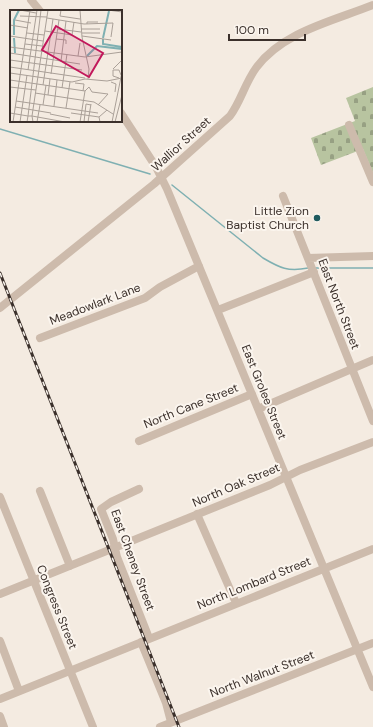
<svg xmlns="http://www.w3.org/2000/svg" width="373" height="727" font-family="'DM Sans',sans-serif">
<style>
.cemetery{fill:url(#cemetery-stones)}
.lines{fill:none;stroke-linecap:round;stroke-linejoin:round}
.stream{stroke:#7fb0b2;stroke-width:1.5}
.minor{stroke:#cdbbac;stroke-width:8}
.rail-casing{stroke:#3b302b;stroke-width:3}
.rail{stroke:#fbf5ee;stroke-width:1.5;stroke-dasharray:4.5;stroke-linecap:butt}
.poi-dot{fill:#1f5a5e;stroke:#fbf5ee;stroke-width:1.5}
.labels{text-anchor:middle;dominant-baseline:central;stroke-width:4;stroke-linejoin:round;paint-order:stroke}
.street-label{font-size:12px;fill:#3b302b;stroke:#fbf5ee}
.poi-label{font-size:12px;fill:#3b302b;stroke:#fbf5ee;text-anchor:end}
.inset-river{fill:none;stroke:#7fb0b2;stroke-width:2}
.inset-road{fill:none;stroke:#aaa098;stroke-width:1}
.view{fill:#c2185b;fill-opacity:0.15;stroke:#c2185b;stroke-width:2}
.inset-edge{fill:none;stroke:#3b302b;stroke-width:2}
</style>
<defs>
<pattern id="cemetery-stones" width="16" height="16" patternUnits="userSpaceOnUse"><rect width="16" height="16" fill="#b8c4a0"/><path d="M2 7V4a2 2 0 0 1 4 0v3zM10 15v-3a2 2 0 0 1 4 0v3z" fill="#97a083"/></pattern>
</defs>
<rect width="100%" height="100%" fill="#f4ebe1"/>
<path class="cemetery" d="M373,87V173L363,149L321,165L311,138L355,121L346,98Z"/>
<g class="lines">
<path class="stream" d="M0,129L150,174
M172,185L263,258C280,268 288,272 308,268
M315,268H373"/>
<path class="minor" d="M31,0L40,11
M121,113L156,167L167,189L373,687
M349,125L373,182
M283,196L373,421
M308,258L373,256
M0,308L154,184L230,116C241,101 245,83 256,68C282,32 333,21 373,5
M218,310L314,272
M40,338L145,298L160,287L199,266
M258,409L373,360
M139,441L252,394
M139,489L111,502L101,509L113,539L117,557L149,638
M40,491L70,566
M0,497L93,727
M197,514L236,603
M0,594L270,485L300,470L373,442
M0,641L19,691
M141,642L166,703L171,722
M0,699L373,549
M0,716L4,727
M160,727L373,643"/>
<defs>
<path id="rail" d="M0,273L179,727"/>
</defs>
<use href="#rail" class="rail-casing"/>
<use href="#rail" class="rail"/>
</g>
<circle class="poi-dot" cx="317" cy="218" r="4"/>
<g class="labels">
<g class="street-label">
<text transform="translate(181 144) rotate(-42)">Wallior Street</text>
<text transform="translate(95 304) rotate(-21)">Meadowlark Lane</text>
<text transform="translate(339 304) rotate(69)">East North Street</text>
<text transform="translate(264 392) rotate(68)">East Grolee Street</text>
<text transform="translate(191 406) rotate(-22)">North Cane Street</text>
<text transform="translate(236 485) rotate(-23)">North Oak Street</text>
<text transform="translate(133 560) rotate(70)">East Cheney Street</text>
<text transform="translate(254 583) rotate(-22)">North Lombard Street</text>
<text transform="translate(57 607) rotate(68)">Congress Street</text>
<text transform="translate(262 674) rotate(-21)">North Walnut Street</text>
</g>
<g class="poi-label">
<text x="309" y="211">Little Zion<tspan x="309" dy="14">Baptist Church</tspan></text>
</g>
</g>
<g transform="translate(10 10)">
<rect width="112" height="112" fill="#f4ebe1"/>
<path class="inset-river" d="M4,25V10L9,0M4,28L5,43M93,28L99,1M93,29V34L112,37M77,46L87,36L112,39"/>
<path class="inset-road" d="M10,0L26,3M51,0L50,6L70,9M70,0L72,27L79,59L78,69M98,0L112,2M10,6L37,7M37,8L74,14L103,13L101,27M5,10L21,13M77,14V12H88M0,15L18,18M48,19L71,22M71,19H90M35,21L62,25L64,12M17,23L34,25M72,23H90M0,26L33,31M72,26L101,30M46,29L56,30V34M15,34L32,36M0,37L75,47L112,42M0,43L70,54M68,46L70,33M0,50L72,60M51,51L56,11M0,57L75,68M103,59L112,50M18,60L27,0M0,63L62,72L75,69L97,71L112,68M41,64L49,10M109,68L103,66V60H109L111,65M0,70L75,81L79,77L82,82L98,84M101,72L106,74L105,82M65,73L74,74L73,81M33,75L43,9M0,77L26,80M52,78L57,44M25,83L84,92L103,104M38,85L40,69M6,91L88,103M33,95L36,75M88,95L98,84M44,96L47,70M5,97L41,103M56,98L60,72M0,103L18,106L17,112M61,103L89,107M40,104L60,108M22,106L55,112M22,106H18L31,0M3,112L20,0M10,112L17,65M23,112L22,106L38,0M27,112L30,95M70,112L75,81M74,112L76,94L81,95M78,112L81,94M90,112L89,107L97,100M102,112L112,62M105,112L112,85"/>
<path class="view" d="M46,16L93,43L79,67L32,40Z"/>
<rect width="112" height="112" class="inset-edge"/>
</g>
<path d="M229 34v6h76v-6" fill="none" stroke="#3b302b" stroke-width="2"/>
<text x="235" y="34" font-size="12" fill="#3b302b" stroke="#fbf5ee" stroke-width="3" paint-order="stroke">100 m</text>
</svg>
